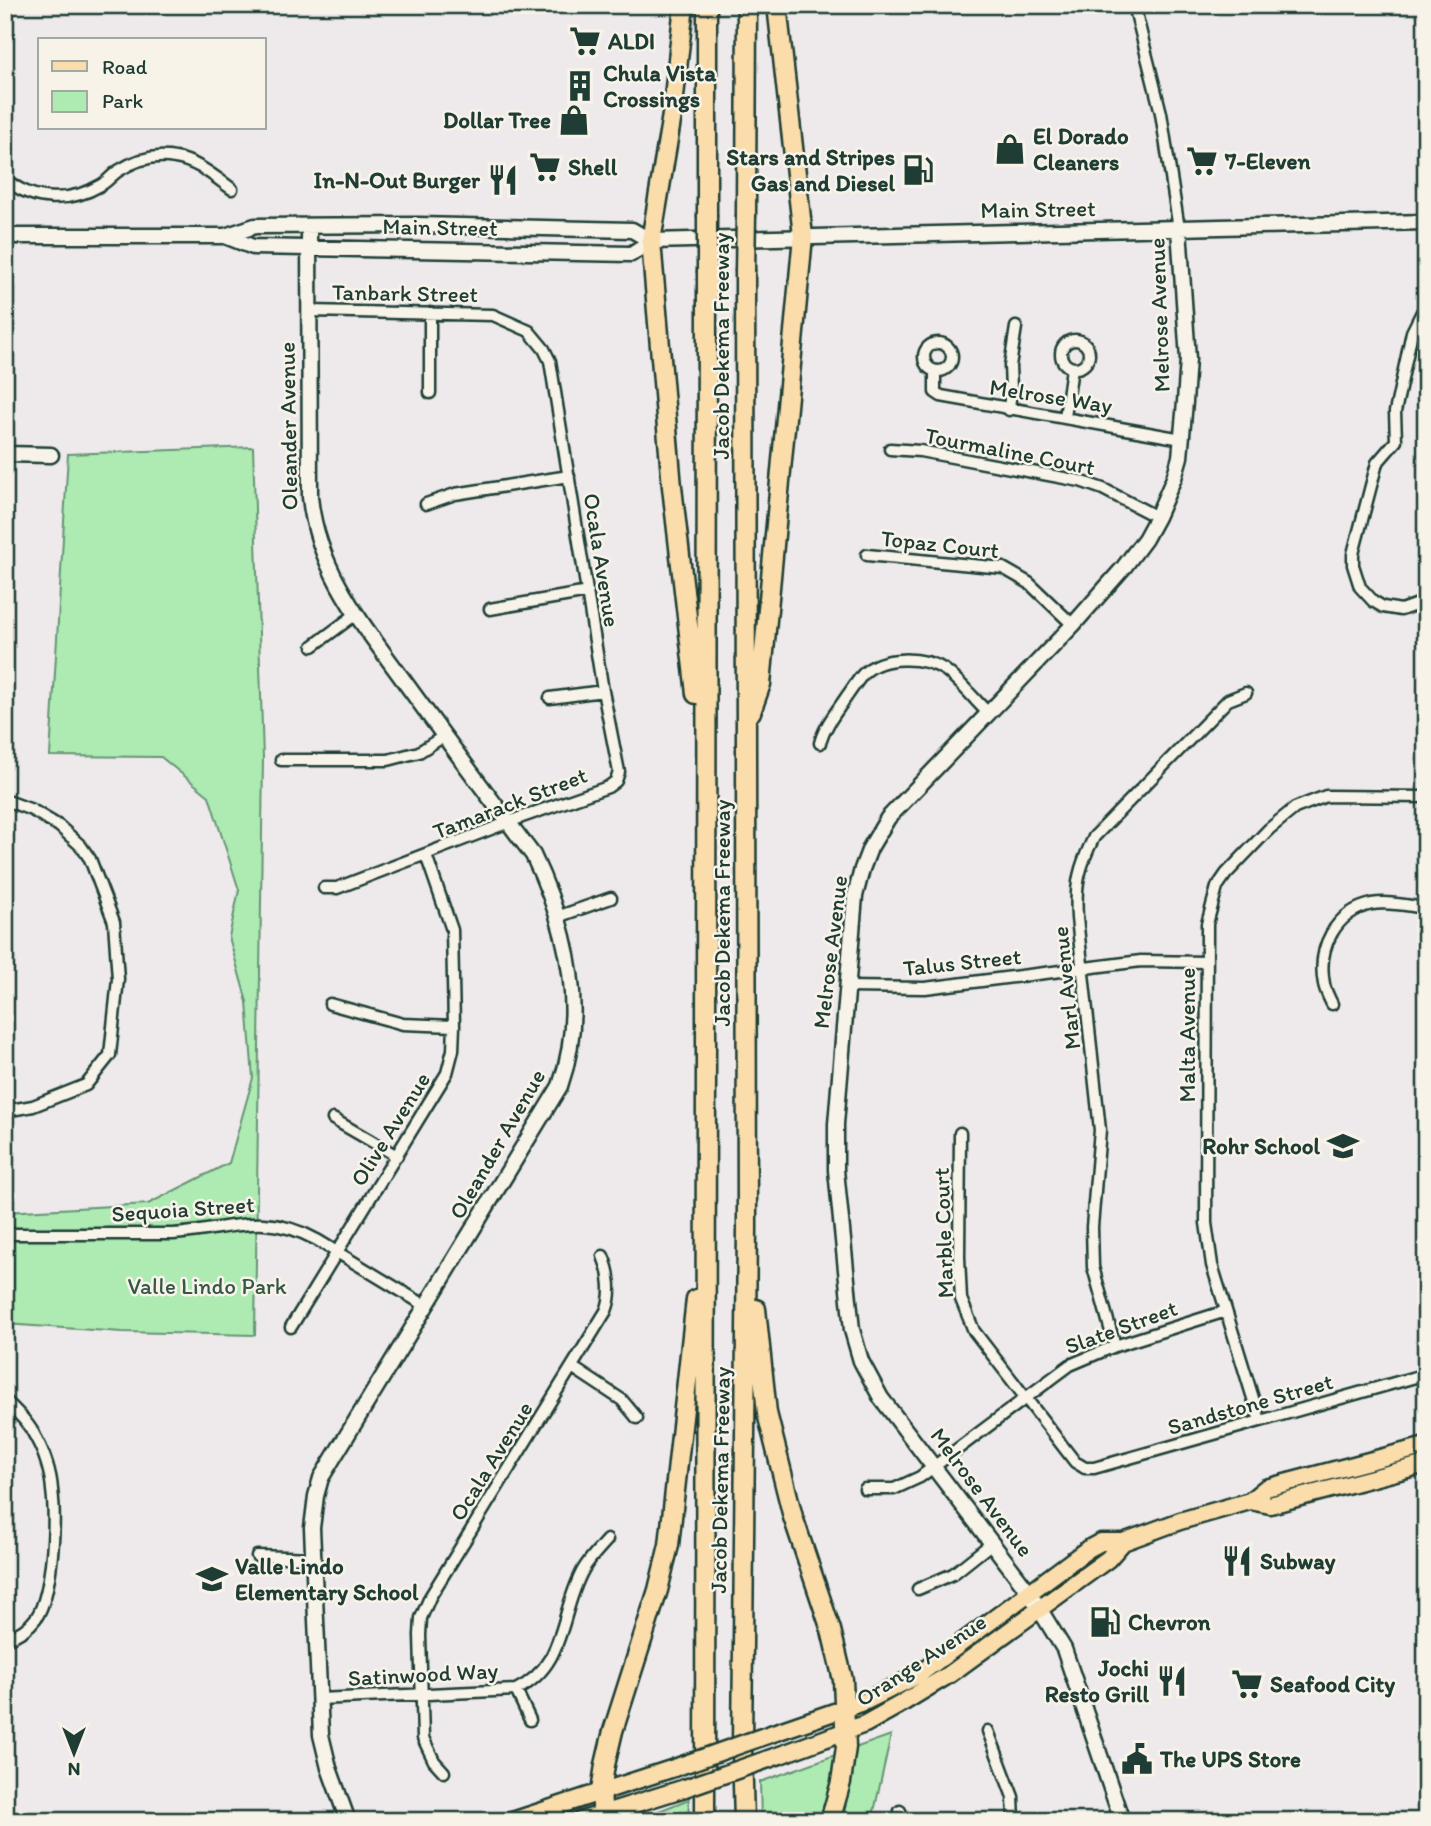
<svg xmlns="http://www.w3.org/2000/svg" width="1431" height="1826" font-family="Itim,sans-serif">
<style>
.green{fill:#adebb3;stroke:#669474;stroke-width:2}
.lines{fill:none;stroke-linecap:round;stroke-linejoin:round}
.street-casing{stroke:#1f3d34;stroke-width:15}
.secondary-casing{stroke:#1f3d34;stroke-width:19}
.primary-casing{stroke:#1f3d34;stroke-width:21}
.highway-casing{stroke:#1f3d34;stroke-width:23}
.street{stroke:#f7f3e8;stroke-width:10}
.secondary{stroke:#f7f3e8;stroke-width:14}
.primary{stroke:#faddab;stroke-width:16}
.highway{stroke:#faddab;stroke-width:18}
.primary-bridge-casing{stroke:#1f3d34;stroke-width:21;stroke-linecap:butt}
.highway-bridge-casing{stroke:#1f3d34;stroke-width:23;stroke-linecap:butt}
.primary-bridge{stroke:#faddab;stroke-width:16}
.highway-bridge{stroke:#faddab;stroke-width:18}
.labels{text-anchor:middle;dominant-baseline:central;stroke-width:5;stroke-linejoin:round;paint-order:stroke}
.poi-label{font-size:23px;font-weight:bold;fill:#1f3d34;stroke:#f7f3e8;text-anchor:start}
.street-label{font-size:23px;fill:#1f3d34;stroke:#f7f3e8}
.park-label{font-size:23px;fill:#345747;stroke:#f7f3e8}
</style>
<rect width="100%" height="100%" fill="#eeeaeb"/>
<filter id="ink" filterUnits="userSpaceOnUse"><feTurbulence type="fractalNoise" baseFrequency=".0143" numOctaves="2"/><feDisplacementMap in="SourceGraphic" scale="14" xChannelSelector="R" yChannelSelector="G"/><feConvolveMatrix kernelMatrix="1 2 1 2 8 2 1 2 1" color-interpolation-filters="sRGB"/></filter>
<g filter="url(#ink)">
<path class="green" d="M253,447L263,758L255,1335L122,1332L5,1324V1212L148,1204L229,1163L253,1078L247,1002L229,937L239,890L209,796L161,757L50,756L68,454Z
M891,1735L872,1821H761L760,1782Z
M689,1799V1821H634Z"/>
<g class="lines">
<defs>
<path id="street" d="M1134,5L1161,113L1179,229
M5,179C34,203 70,203 101,185C108,181 112,175 118,171C135,160 155,154 175,158C197,161 215,177 232,189
M1426,251L1424,308L1412,332L1395,412L1396,441L1377,463L1353,554V565L1360,587L1373,601L1383,607L1401,610L1426,601
M309,311L493,315L529,331L544,349L550,361L603,691L619,772L616,781L608,787L522,817L337,888H324
M1061 354a14 14 0 1 1 28 0a14 14 0 1 1-28 0Z
M924 357a14 14 0 1 1 28 0a14 14 0 1 1-28 0Z
M935,371V392L941,396L1182,439
M430,393V313
M1009,410L1011,388L1010,366L1016,327
M1065,417L1072,368
M890,449L920,451L1080,481L1103,489L1157,517
M426,504L455,494L569,476
M867,555L1003,568L1029,583L1073,625
M490,609L588,592
M313,646L356,614
M550,698L603,691
M820,743C825,725 837,711 847,696C852,689 857,681 863,674C882,655 923,656 945,670C960,681 974,699 987,712
M281,760H388L419,752L444,736
M5,800L32,810L59,826L81,846L90,859L114,922L118,979L110,1055L86,1085L33,1106L5,1111
M557,917L611,898
M846,987L925,988L1141,961L1207,962
M330,1004L403,1024L454,1026
M1332,1004C1329,998 1325,990 1324,984C1317,948 1335,912 1372,904C1389,901 1409,906 1426,908
M333,1119L397,1156
M960,1133L959,1257L961,1299L974,1331L1075,1462L1085,1468H1094L1426,1374
M5,1234H173C229,1230 263,1210 317,1240L426,1306
M291,1327L447,1073L453,1050L454,1026L452,930L426,855
M1115,1346L1093,1267L1092,1227L1100,1130L1077,918C1075,884 1079,867 1094,837L1228,700L1246,693
M572,1367L622,1400L637,1418
M5,1400C17,1412 29,1423 36,1438C44,1452 51,1473 52,1490C56,1520 53,1593 36,1618C28,1629 18,1635 5,1639
M1260,1421L1212,1265L1206,1223L1207,924L1217,887L1226,874L1269,829L1295,808L1326,796L1426,797
M865,1489H894L920,1477L1070,1365L1115,1346L1226,1311
M257,1556L314,1558
M918,1589L953,1574L992,1543
M516,1690L530,1720
M319,1699L516,1690C567,1665 559,1613 583,1570C589,1559 599,1549 607,1540
M988,1731L1013,1797L1014,1821
M444,1772L434,1761L423,1738L420,1635L421,1618L430,1597L606,1311C613,1294 610,1272 603,1256
M900,1811L903,1821"/>
<path id="secondary" d="M309,226L310,497C318,575 368,630 412,692C452,747 492,801 533,855C567,927 587,1009 560,1086L321,1478L316,1496L312,1528L321,1735L329,1768L348,1821
M5,236H225L255,226L418,225L632,230L651,241L1426,222
M225,236L253,247L631,254L651,241
M5,454L51,455
M1122,1821L1064,1649L1029,1592L881,1398L861,1361L852,1330L836,1170V1124L855,896L862,869L870,848L888,818L1073,625L1124,567L1145,539L1157,517L1174,478L1180,457L1185,402L1188,359L1179,229"/>
<path id="primary" d="M1250,1501L1270,1505L1426,1464
M779,1731L866,1701L918,1675L1088,1549L1101,1542H1123L1180,1521L1250,1501L1266,1488L1426,1446
M780,1755L865,1724L899,1705L950,1674L1108,1559L1123,1542
M512,1821L674,1768
M580,1821L685,1788"/>
<path id="highway" d="M684,5L672,115L651,241L672,487L696,694
M707,215V5
M746,215L747,5
M751,712L761,684L803,236L777,5
M756,1309L767,1413L793,1517L831,1630L843,1680L846,1747L841,1782L830,1821
M603,1821L601,1791L605,1765L613,1731L658,1590L669,1545L696,1299
M705,1821L707,273
M744,1821L742,1748L747,1227L745,272"/>
</defs>
<use href="#street" class="street-casing"/>
<use href="#secondary" class="secondary-casing"/>
<use href="#primary" class="primary-casing"/>
<use href="#highway" class="highway-casing"/>
<use href="#street" class="street"/>
<use href="#secondary" class="secondary"/>
<use href="#primary" class="primary"/>
<use href="#highway" class="highway"/>
<defs>
<path id="primary-bridge" d="M674,1768L779,1731
M685,1788L780,1755"/>
<path id="highway-bridge" d="M745,272L746,215
M707,273V215"/>
</defs>
<use href="#primary-bridge" class="primary-bridge-casing"/>
<use href="#highway-bridge" class="highway-bridge-casing"/>
<use href="#primary-bridge" class="primary-bridge"/>
<use href="#highway-bridge" class="highway-bridge"/>
</g>
</g>
<defs>
<symbol id="supermarket-bare" viewBox="-9 -9 18 18"><path d="M-6-5.5h2.5l.6 2H6L4.5 2H-2.5L-4.4-4H-6ZM-1.5 3.2a1.3 1.3 0 1 0 .1 0ZM3 3.2a1.3 1.3 0 1 0 .1 0Z" fill="#1f3d34" stroke="#f7f3e8" stroke-width="2.5" paint-order="stroke"/></symbol>
<symbol id="building-bare" viewBox="-9 -9 18 18"><path d="M-4-6H4V6H1V3H-1V6H-4ZM-2.5-4.3h1.7v1.8h-1.7ZM.8-4.3h1.7v1.8H.8ZM-2.5-1h1.7V.8h-1.7ZM.8-1h1.7V.8H.8Z" fill="#1f3d34" stroke="#f7f3e8" stroke-width="2.5" paint-order="stroke"/></symbol>
<symbol id="shop-bare" viewBox="-9 -9 18 18"><path d="M-5-2.5h2.3a2.7 3.5 0 0 1 5.4 0H5L5.5 6h-11ZM-1.5-2.5h3a1.5 2.3 0 0 0-3 0Z" fill="#1f3d34" stroke="#f7f3e8" stroke-width="2.5" paint-order="stroke"/></symbol>
<symbol id="fuel-bare" viewBox="-9 -9 18 18"><path d="M-5.5-6h7V0h2V4h1.3V-2.5L3-4.5l.8-.8L6-3V5H2.5V1h-1V6h-7ZM-4.2-4.7v3.2H.2V-4.7Z" fill="#1f3d34" stroke="#f7f3e8" stroke-width="2.5" paint-order="stroke"/></symbol>
<symbol id="restaurant-bare" viewBox="-9 -9 18 18"><path d="M-5-6h1v4h1v-4h1v4h1v-4h1v5L-1.5 .5V6h-2V.5L-5-1ZM5-6V6H3V1.5H1.5Q1.5-4 5-6Z" fill="#1f3d34" stroke="#f7f3e8" stroke-width="2.5" paint-order="stroke"/></symbol>
<symbol id="school-bare" viewBox="-9 -9 18 18"><path d="M0-5L7-2L0 1L-7-2ZM-4 1L0 2.5L4 1V4Q0 6-4 4Z" fill="#1f3d34" stroke="#f7f3e8" stroke-width="2.5" paint-order="stroke"/></symbol>
<symbol id="civic-bare" viewBox="-9 -9 18 18"><path d="M-.6-6.5H3V-4.5H.6V-3L4-1V1h2V6H-6V1h2V-1L-.6-3ZM-1.2 2.5V6h2.4V2.5Z" fill="#1f3d34" stroke="#f7f3e8" stroke-width="2.5" paint-order="stroke"/></symbol>
</defs>
<g fill-rule="evenodd">
<use href="#supermarket-bare" x="563" y="19" width="44" height="44"/>
<use href="#building-bare" x="558" y="64" width="44" height="44"/>
<use href="#shop-bare" x="552" y="98" width="44" height="44"/>
<use href="#shop-bare" x="988" y="127" width="44" height="44"/>
<use href="#supermarket-bare" x="1180" y="139" width="44" height="44"/>
<use href="#supermarket-bare" x="523" y="145" width="44" height="44"/>
<use href="#fuel-bare" x="896" y="148" width="44" height="44"/>
<use href="#restaurant-bare" x="481" y="158" width="44" height="44"/>
<use href="#school-bare" x="1321" y="1124" width="44" height="44"/>
<use href="#restaurant-bare" x="1215" y="1539" width="44" height="44"/>
<use href="#school-bare" x="190" y="1557" width="44" height="44"/>
<use href="#fuel-bare" x="1083" y="1600" width="44" height="44"/>
<use href="#restaurant-bare" x="1150" y="1659" width="44" height="44"/>
<use href="#supermarket-bare" x="1225" y="1662" width="44" height="44"/>
<use href="#civic-bare" x="1115" y="1737" width="44" height="44"/>
</g>
<g class="labels">
<g class="poi-label">
<text x="608" y="41">ALDI</text>
<text x="603" y="73">Chula Vista<tspan x="603" dy="26">Crossings</tspan></text>
<text x="551" y="120" text-anchor="end">Dollar Tree</text>
<text x="1033" y="136">El Dorado<tspan x="1033" dy="26">Cleaners</tspan></text>
<text x="895" y="157" text-anchor="end">Stars and Stripes<tspan x="895" dy="26">Gas and Diesel</tspan></text>
<text x="1225" y="161">7-Eleven</text>
<text x="568" y="167">Shell</text>
<text x="480" y="180" text-anchor="end">In-N-Out Burger</text>
<text x="1320" y="1146" text-anchor="end">Rohr School</text>
<text x="1260" y="1561">Subway</text>
<text x="235" y="1566">Valle Lindo<tspan x="235" dy="26">Elementary School</tspan></text>
<text x="1128" y="1622">Chevron</text>
<text x="1149" y="1668" text-anchor="end">Jochi<tspan x="1149" dy="26">Resto Grill</tspan></text>
<text x="1270" y="1684">Seafood City</text>
<text x="1160" y="1759">The UPS Store</text>
</g>
<g class="street-label">
<text transform="translate(1038 209) rotate(-1)">Main Street</text>
<text transform="translate(440 227) rotate(1)">Main Street</text>
<text transform="translate(405 293) rotate(1)">Tanbark Street</text>
<text transform="translate(1159 315) rotate(-92)">Melrose Avenue</text>
<text transform="translate(721 346) rotate(-90)">Jacob Dekema Freeway</text>
<text transform="translate(1051 396) rotate(9)">Melrose Way</text>
<text transform="translate(288 426) rotate(-91)">Oleander Avenue</text>
<text transform="translate(1010 451) rotate(11)">Tourmaline Court</text>
<text transform="translate(940 544) rotate(6)">Topaz Court</text>
<text transform="translate(602 560) rotate(81)">Ocala Avenue</text>
<text transform="translate(510 803) rotate(-21)">Tamarack Street</text>
<text transform="translate(722 913) rotate(-90)">Jacob Dekema Freeway</text>
<text transform="translate(830 952) rotate(-83)">Melrose Avenue</text>
<text transform="translate(962 962) rotate(-6)">Talus Street</text>
<text transform="translate(1066 988) rotate(-96)">Marl Avenue</text>
<text transform="translate(1187 1035) rotate(-90)">Malta Avenue</text>
<text transform="translate(390 1129) rotate(-58)">Olive Avenue</text>
<text transform="translate(497 1144) rotate(-60)">Oleander Avenue</text>
<text transform="translate(183 1209) rotate(-4)">Sequoia Street</text>
<text transform="translate(943 1233) rotate(-92)">Marble Court</text>
<text transform="translate(1121 1327) rotate(-20)">Slate Street</text>
<text transform="translate(1250 1404) rotate(-16)">Sandstone Street</text>
<text transform="translate(491 1461) rotate(-58)">Ocala Avenue</text>
<text transform="translate(720 1480) rotate(-89)">Jacob Dekema Freeway</text>
<text transform="translate(982 1492) rotate(53)">Melrose Avenue</text>
<text transform="translate(921 1660) rotate(-33)">Orange Avenue</text>
<text transform="translate(423 1674) rotate(-3)">Satinwood Way</text>
</g>
<g class="park-label">
<text x="207" y="1286">Valle Lindo Park</text>
</g>
</g>
<rect width="1431" height="1826" fill="none" stroke="#f7f3e8" stroke-width="28"/>
<rect x="14" y="14" width="1403" height="1798" fill="none" stroke="#1f3d34" stroke-width="2.5" filter="url(#ink)"/>
<rect x="38" y="38" width="228" height="91" fill="#f7f3e8" stroke="#a1aaa0" stroke-width="2"/>
<rect x="52" y="61" width="35" height="10" fill="#faddab" stroke="#a1aaa0" stroke-width="2"/>
<text x="102" y="74" font-size="21" fill="#1f3d34">Road</text>
<rect x="52" y="91" width="35" height="21" fill="#adebb3" stroke="#a1aaa0" stroke-width="2"/>
<text x="102" y="108" font-size="21" fill="#1f3d34">Park</text>
<g transform="translate(74 1753) rotate(180)" stroke="#f7f3e8" stroke-width="5" paint-order="stroke">
<path d="M0-5L12 26L0 18L-12 26Z" fill="#1f3d34"/>
<text y="-10" font-size="19" font-weight="bold" text-anchor="middle" fill="#1f3d34">N</text>
</g>
</svg>
